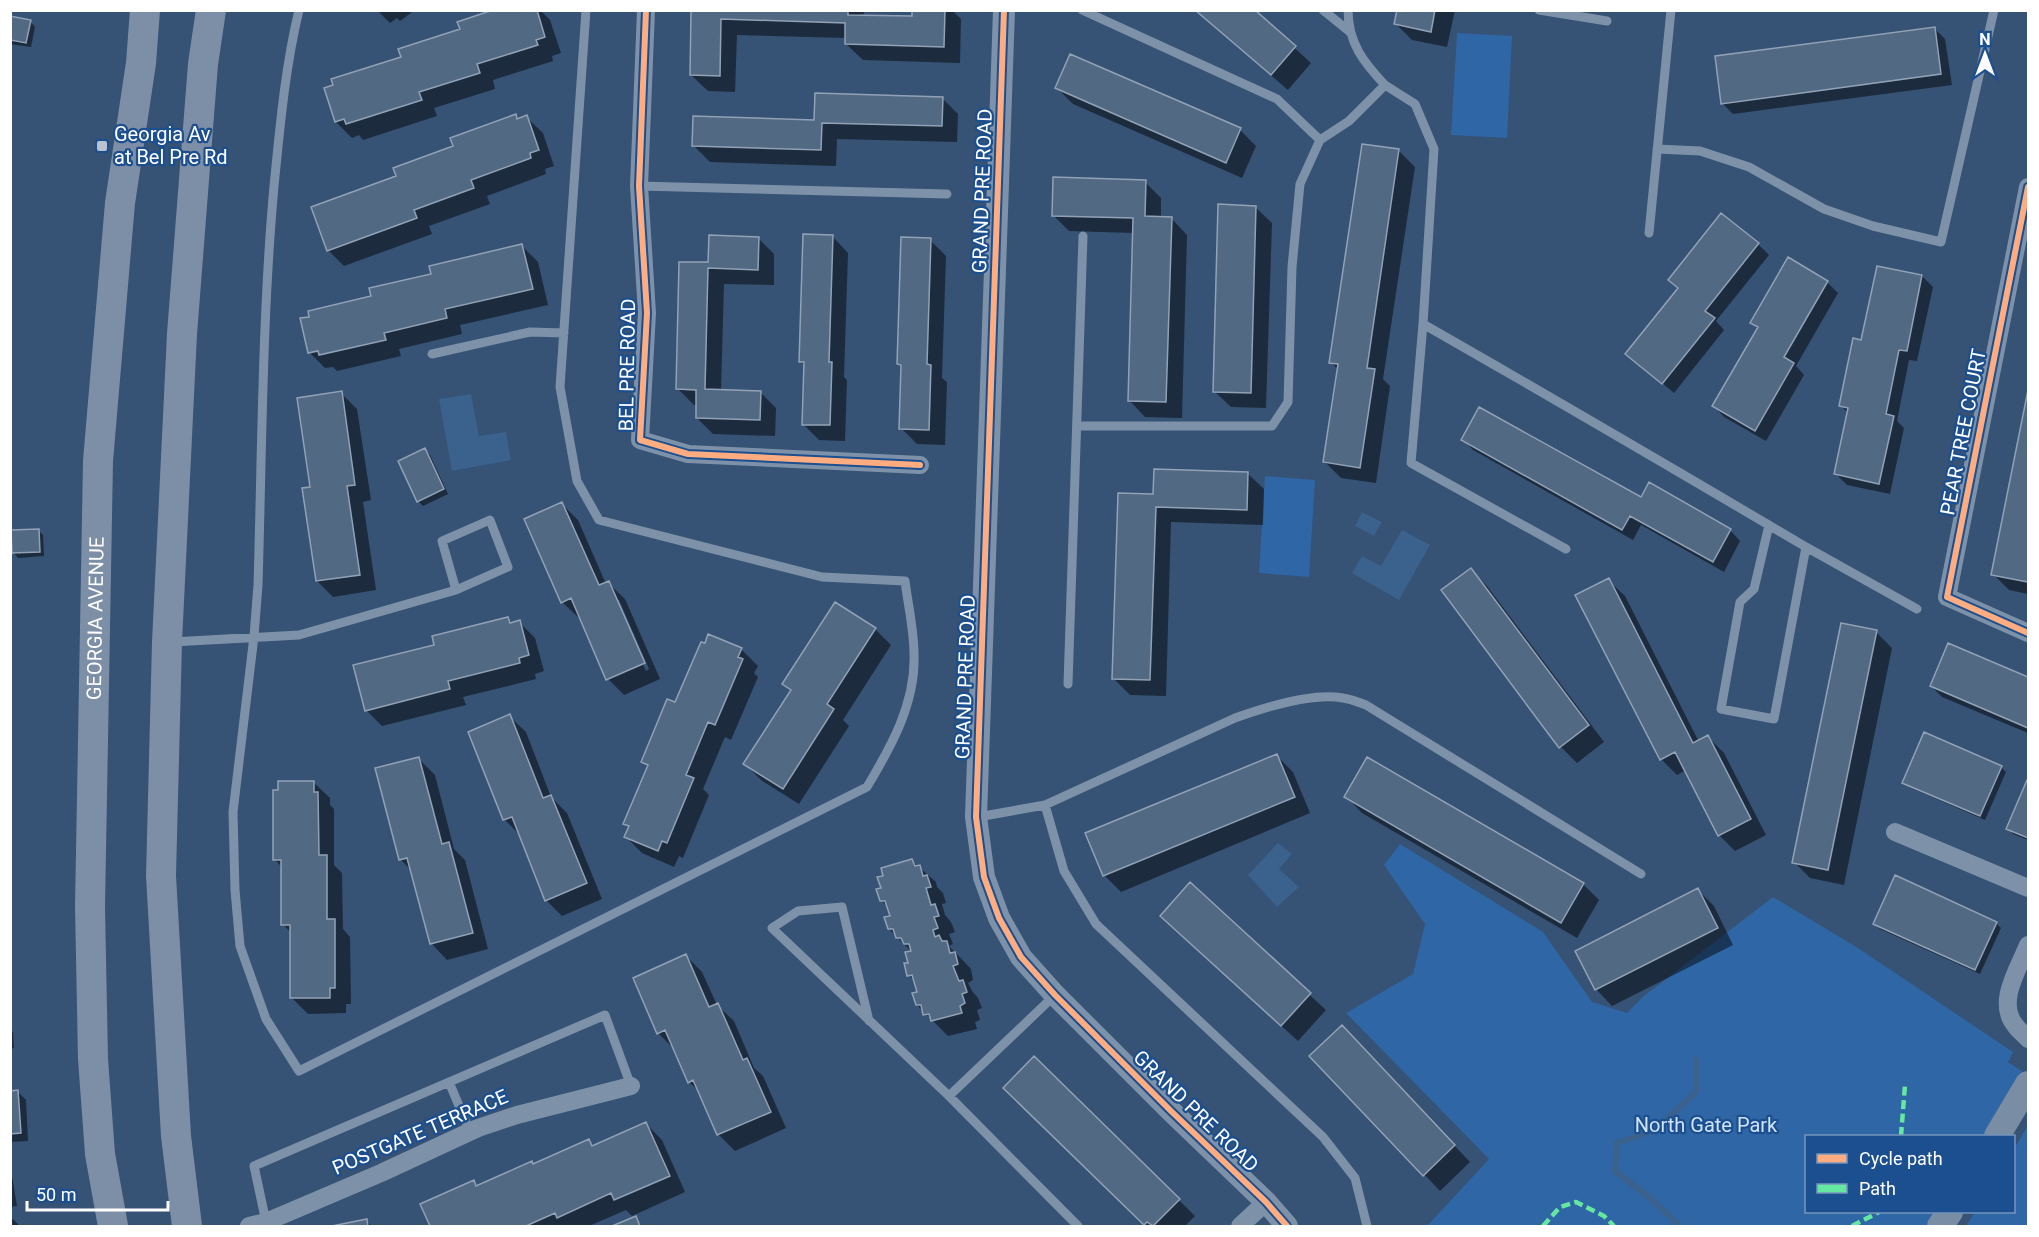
<svg xmlns="http://www.w3.org/2000/svg" width="2039" height="1237" font-family="Roboto,sans-serif">
<style>
.green{fill:#2f66a5}
.water{fill:#3b618d}
.shadow{fill:#0007;fill-rule:evenodd}
.lines{fill:none;stroke-linecap:round;stroke-linejoin:round}
.stream{stroke:#3b618d;stroke-width:6}
.building{fill:#526984;stroke:#92a2b6;stroke-width:1.5}
.service{stroke:#7d92a8;stroke-width:9}
.minor{stroke:#7d92a8;stroke-width:18}
.tertiary{stroke:#7d92a8;stroke-width:22}
.secondary{stroke:#798da4;stroke-width:26}
.primary{stroke:#7d8ea7;stroke-width:30}
.quiet{stroke:#66e7a1;stroke-width:4.5;stroke-dasharray:9 4.5;stroke-linecap:butt}
.cycleway-casing{stroke:#1b4f8f;stroke-width:10}
.cycleway{stroke:#ffac80;stroke-width:6}
.poi-dot{fill:#b9c2ce;stroke:#1b4f8f;stroke-width:2}
.labels{text-anchor:middle;dominant-baseline:central;stroke-width:4.5;stroke-linejoin:round;paint-order:stroke}
.poi-label{font-size:20px;fill:#fff;stroke:#1b4f8f;text-anchor:start}
.street-label{font-size:20px;fill:#fff;stroke:#1b4f8f}
.park-label{font-size:20px;fill:#cfe3fa;stroke:#1b4f8f}
</style>
<rect width="100%" height="100%" fill="#365274"/>
<path class="green" d="M1457,33L1512,36L1507,138L1451,135Z
M1265,476L1315,480L1309,577L1259,573Z
M1400,844L1543,932L1592,1002L1627,1013L1644,996L1773,897L1858,948L2013,1052L2008,1062L2028,1075L1993,1136H1806V1212H1943L1933,1226H1427L1489,1159L1346,1013L1413,974L1425,924L1384,865Z
M2028,1125V1226H1966L1975,1212H2014V1149Z"/>
<path class="water" d="M471,394L479,436L506,432L511,460L452,471L439,399Z
M1362,512L1382,522L1374,536L1355,526Z
M1402,530L1430,545L1399,600L1352,573L1362,556L1381,566Z
M1278,843L1292,854L1279,869L1299,887L1277,907L1248,875Z"/>
<path class="shadow" d="M377,10H415L400,21L397,18L390,23Z
M498,10H540L550,20L561,53L552,56L553,61L493,80L495,89L434,108L437,116L363,140L359,135L352,138L336,122L402,58L462,30Z
M722,10H864V17L914,18V10H952L961,19L960,63L863,60L846,44L847,38L737,35L735,92L708,91L691,75Z
M1195,10H1253L1311,63L1288,90Z
M1398,10H1455L1447,47L1412,40L1396,24Z
M10,17L30,21L35,27L31,47L10,44Z
M1935,29L1945,39L1952,85L1733,114L1722,103Z
M1057,88L1240,130L1256,146L1242,178L1073,104Z
M942,98L958,114L957,142L837,139L836,166L710,162L694,146Z
M515,116L519,120L526,117L543,133L554,166L545,169L546,174L487,196L490,204L429,226L432,234L344,266L328,250L398,177Z
M1399,151L1415,167L1383,379L1390,386L1376,483L1341,478L1325,462L1338,370L1331,362Z
M1145,182L1161,198V218H1171L1187,235L1182,418L1145,417L1129,400L1134,233L1069,231L1053,215Z
M1255,207L1272,223L1266,408L1231,407L1214,391Z
M832,236L848,253L844,377L847,380L845,441L819,440L803,424L805,366L800,361Z
M758,238L774,254V285L724,284L721,391L760,392L776,408L775,436L713,434L697,418V405H694L678,389L681,263L710,264Z
M930,240L946,256L942,378L947,382L945,445L917,444L901,428L903,368L898,364Z
M1758,244L1769,255L1716,321L1724,330L1674,393L1627,353Z
M522,246L538,262L548,305L460,325L462,334L399,349L401,356L337,371L333,367L325,368L309,352L373,297Z
M1922,276L1933,287L1917,361L1909,360L1897,421L1904,428L1890,494L1847,485L1836,474L1849,414L1841,406Z
M1827,282L1838,293L1796,366L1804,375L1766,441L1724,417L1714,406L1758,329L1752,323Z
M341,393L357,409L371,500L363,502L376,590L333,597L317,581L312,488Z
M2028,398V594L2009,590L1993,574Z
M1463,439L1730,530L1740,541L1724,572L1641,525L1633,540L1473,450Z
M425,450L430,455L448,494L423,506L418,501Z
M1247,473L1264,489L1263,525L1171,522L1166,696L1130,695L1114,679L1155,496Z
M562,504L578,520L606,584L608,583L625,599L660,679L624,695L608,679L581,617L579,618L562,602ZM615,600H619L649,669L646,671Z
M38,530L43,535L44,556L18,558L13,552Z
M1471,570L1487,586L1604,742L1577,763L1561,747L1443,591Z
M1608,580L1625,596L1699,742L1708,737L1724,753L1766,835L1735,851L1719,835L1686,770L1677,775L1661,759Z
M508,619L512,623L519,622L535,638L544,671L535,674L536,679L463,697L466,705L382,726L366,710L436,646Z
M875,629L891,645L843,720L849,726L799,804L761,780L745,764L792,691L784,684Z
M1876,632L1892,648L1844,885L1810,878L1794,862Z
M709,636L741,649L758,666L754,673L758,677L731,740L725,737L703,789L709,795L683,858L679,856L674,867L642,853L626,837L630,828L625,823L649,768L643,761L676,704Z
M1949,645L2028,679V733L1942,697L1931,686Z
M509,716L526,732L551,797L567,813L602,899L562,916L546,900L521,836L504,819Z
M1277,756L1293,772L1310,813L1121,892L1104,875Z
M418,758L435,775L454,849L465,860L488,949L447,960L431,943L412,871L400,859Z
M2001,767L2006,772L1985,820L1909,787L1904,782Z
M313,782L330,798V805L334,809V865L342,873L343,929L350,937L351,1004H346V1013L308,1014L292,998L291,933L283,924V868L274,859Z
M2028,782V840L2013,834L2008,829Z
M1346,796L1583,884L1599,900L1577,938L1362,813Z
M912,861L936,882L937,887L943,893L946,903L942,904L945,915L951,922L955,932L949,934L953,944L949,946L971,969L973,980L968,983L972,991L978,998L982,1008L977,1010L980,1020L975,1022L977,1029L948,1036L917,1005L919,993L916,983L909,975L912,952L889,929L892,917L889,908L881,900L882,890Z
M1190,885L1326,1010L1298,1041L1178,932Z
M1698,890L1714,906L1733,945L1612,1006L1596,989Z
M1996,923L2001,928L1980,974L1880,929L1875,924Z
M686,956L702,972L717,1005L734,1021L754,1068L763,1076L786,1128L735,1151L719,1135L700,1092L689,1082L674,1049L658,1033Z
M10,1030L13,1032L14,1048L10,1049Z
M1358,1044L1470,1162L1440,1191L1424,1174Z
M1034,1058L1195,1216L1185,1226H1147L1006,1088Z
M10,1092H18L26,1100L28,1141L10,1142Z
M646,1124L662,1140L685,1192L632,1216L626,1210L589,1226H432L422,1205L473,1182L478,1187L534,1165L588,1140L594,1147Z
M10,1164L17,1206L10,1207Z
M635,1218L642,1226H616Z
M13,1219L18,1224V1226H10V1220Z
M366,1221L372,1226H340Z"/>
<g class="lines">
<path class="stream" d="M1680,1226L1649,1197L1615,1171L1617,1143L1655,1130L1696,1092V1060"/>
</g>
<path class="building" d="M493,10H537L545,37L536,40L538,45L477,64L480,73L419,92L422,100L346,124L344,119L335,122L324,88L333,85L331,79L401,57L398,49L460,29L457,22Z
M721,10H848V15L912,16V10H945L944,47L845,44V23L721,19L720,76L690,75L691,11Z
M1195,10H1255L1296,46L1271,75Z
M1397,10H1435L1431,32L1394,24Z
M10,16L31,20L26,43L10,40Z
M1935,27L1941,74L1721,104L1715,56Z
M1070,54L1241,128L1226,163L1055,88Z
M815,93L943,97L942,126L822,123L821,150L692,146L693,116L814,120Z
M516,114L517,119L527,115L539,150L530,153L531,158L471,180L474,188L414,210L417,218L327,251L311,207L396,176L393,168L453,146L450,138Z
M1362,144L1399,149L1367,368L1375,369L1360,468L1323,462L1338,364L1329,363Z
M1053,177L1146,180L1145,216L1172,217L1166,402L1128,401L1133,218L1052,216Z
M1218,204L1256,206L1251,393L1213,392Z
M1721,213L1759,243L1705,311L1715,318L1662,384L1625,354L1678,288L1668,280Z
M803,234L833,235L829,362H832L830,425H802L804,362H799Z
M709,235L759,237L758,270L708,268L705,389L761,391L760,420L696,418V390L676,389L679,262H708Z
M901,237L931,238L927,364L931,365L929,430L899,429L901,365L897,364Z
M522,244L533,289L445,309L447,318L384,333L386,340L319,355L318,351L308,353L300,318L309,317L308,311L371,296L369,288L431,274L429,266Z
M1788,257L1828,281L1784,357L1794,363L1755,431L1712,406L1758,327L1750,323Z
M1877,266L1922,275L1907,351L1899,350L1886,414L1894,416L1879,484L1834,474L1848,408L1839,406L1853,338L1861,340Z
M2028,390V582L1991,575Z
M342,391L355,485L347,486L360,575L316,581L302,488L310,487L297,398Z
M1479,407L1641,497L1649,482L1731,529L1713,562L1630,516L1622,530L1461,440Z
M425,448L444,489L417,502L398,461Z
M1154,469L1248,472L1247,510L1156,507L1150,680L1112,679L1118,493L1153,494Z
M562,502L599,585L609,581L645,663L606,680L571,598L561,603L524,519Z
M39,529L40,552L12,553L11,530Z
M1471,568L1589,725L1559,748L1441,590Z
M1609,578L1693,743L1708,735L1751,819L1718,836L1675,752L1660,760L1575,595Z
M835,602L876,628L827,704L834,709L783,789L743,764L791,690L782,684Z
M508,617L510,623L520,620L529,655L519,658L520,663L448,681L450,689L365,711L353,665L434,645L432,636Z
M1841,623L1877,630L1828,870L1792,863Z
M708,634L742,648L738,657L743,659L715,725L708,722L686,775L694,778L667,843L662,841L658,851L624,837L629,826L623,824L648,765L641,762L667,699L675,702L701,642L705,643Z
M1948,643L2028,677V728L1930,686Z
M510,714L543,798L551,795L587,883L545,901L512,817L503,820L468,732Z
M1924,732L2002,766L1980,816L1902,783Z
M1277,754L1295,797L1103,876L1085,833Z
M419,757L442,844L449,842L473,933L430,944L407,858L399,860L375,768Z
M1367,757L1584,883L1561,923L1344,797Z
M2027,780L2028,781V838L2006,829Z
M278,781H314V792H318L319,855H327V919H335V988H330V998H290V925H281V860H273V790H278Z
M912,859L915,866L920,865L923,876L927,875L931,887L926,888L931,905L935,904L939,916L934,917L938,928L933,930L935,937L939,935L942,941H947L950,953L955,952L958,964L953,966L959,981L963,980L967,992L962,994L965,1003L960,1006L962,1013L931,1021L929,1014L923,1015L921,1005H916L912,993L917,992L912,975L907,976L904,963H908L905,952L911,951L909,944H904L901,938H896L893,929H888L884,917L890,916L885,901H880L876,889L881,888L877,877L883,876L881,868Z
M1895,875L1997,922L1975,970L1873,924Z
M1190,882L1311,993L1281,1026L1160,916Z
M1698,888L1718,928L1595,990L1575,951Z
M686,954L709,1007L718,1003L743,1060L747,1058L771,1112L717,1135L693,1080L688,1083L665,1030L657,1034L633,978Z
M1342,1025L1455,1145L1423,1176L1309,1056Z
M1034,1056L1180,1199L1153,1226L1147,1222L1144,1225L1003,1088Z
M18,1090L21,1133L10,1134V1091Z
M646,1122L670,1176L614,1200L611,1193L557,1218L555,1213L526,1226H430L420,1204L474,1180L476,1186L532,1161L533,1164L589,1139L592,1146Z
M636,1216L640,1226H612Z
M367,1219L368,1226H332Z"/>
<g class="lines">
<path class="service" d="M299,10C285,68 280,127 274,186C262,319 262,452 258,585L254,636L233,812L235,890L240,946L266,1019L299,1071L867,787C891,747 916,703 914,654C914,630 908,605 905,581L822,577L599,520L577,481L560,387L586,10
M1082,10L1277,99L1320,140
M1323,10L1350,32
M1348,10C1348,43 1364,63 1385,85
M1539,10L1607,21
M1657,149L1700,151L1749,167L1824,209L1873,226L1941,242L1994,10
M639,186L947,194
M1649,233L1671,10
M1423,324C1551,397 1679,472 1806,547L1774,719L1721,709L1740,602L1754,589L1769,525
M432,354L530,332L564,333
M1077,426H1272L1288,402L1292,267L1300,184L1320,140L1349,121L1385,85L1415,104L1434,149L1423,324L1411,463L1566,549
M1806,547L1917,609
M172,642L299,635L456,590L508,567L490,520L442,541L456,590
M1068,684L1083,236
M1045,805L1064,871L1096,924L1323,1137L1355,1178L1367,1226
M978,817L1045,805L1235,718C1263,708 1313,692 1343,698C1351,699 1358,702 1366,705L1641,874
M869,1021L842,907L798,911L772,928L949,1096L1078,1226
M449,1082L470,1132
M949,1096L1055,995
M266,1222L254,1166L605,1015L631,1086"/>
<path class="minor" d="M646,10L639,186L647,313L640,440L688,454L920,465
M2028,187L1947,597L2028,633
M1895,832L2028,888
M2028,945C2019,968 1996,1002 2015,1025C2018,1030 2024,1034 2028,1039
M249,1226L266,1222L381,1173L478,1128L517,1115L631,1086
M1240,1226L1266,1202"/>
<path class="tertiary" d="M1004,10L976,817L984,877L999,918L1021,957L1055,995L1172,1112L1266,1202L1287,1226"/>
<path class="secondary" d="M1997,1136L2028,1084
M1940,1226L1950,1212"/>
<g class="primary">
<path id="s1" d="M113,1226L100,1154L93,1059L90,907L98,461L120,203L141,63L145,10"/>
<path d="M187,1226L176,1136L161,876L167,642L182,334L203,64L211,10"/>
</g>
<path class="quiet" d="M1901,1136L1905,1085
M1543,1226L1560,1207L1576,1202L1604,1216L1614,1226
M1852,1226L1879,1212"/>
<defs>
<path id="cycleway" d="M646,10L639,186L647,313L640,440L688,454L920,465
M1004,10L976,817L984,877L999,918L1021,957L1055,995L1172,1112L1266,1202L1287,1226
M2028,187L1947,597L2028,633"/>
</defs>
<use href="#cycleway" class="cycleway-casing"/>
<use href="#cycleway" class="cycleway"/>
</g>
<rect class="poi-dot" x="96" y="140" width="12" height="12" rx="3"/>
<g class="labels">
<g class="poi-label">
<text x="114" y="134">Georgia Av<tspan x="114" dy="23">at Bel Pre Rd</tspan></text>
</g>
<g class="street-label">
<text transform="translate(982 191) rotate(-88)">GRAND PRE ROAD</text>
<text transform="translate(627 365) rotate(-89)">BEL PRE ROAD</text>
<text transform="translate(1963 432) rotate(-79)">PEAR TREE COURT</text>
<text stroke="none"><textPath href="#s1" startOffset="609">GEORGIA AVENUE</textPath></text>
<text transform="translate(965 677) rotate(-88)">GRAND PRE ROAD</text>
<text transform="translate(1196 1111) rotate(44)">GRAND PRE ROAD</text>
<text transform="translate(420 1132) rotate(-23)">POSTGATE TERRACE</text>
</g>
<g class="park-label">
<text x="1706" y="1125">North Gate Park</text>
</g>
</g>
<rect width="2039" height="1237" fill="none" stroke="#ffffff" stroke-width="24"/>
<rect x="1805" y="1135" width="210" height="78" fill="#1b4f8f" stroke="#7695bc" stroke-width="1.5"/>
<rect x="1817" y="1154" width="30" height="9" fill="#ffac80" stroke="#7695bc" stroke-width="1.5"/>
<text x="1859" y="1165" font-size="18" fill="#ffffff">Cycle path</text>
<rect x="1817" y="1184" width="30" height="9" fill="#66e7a1" stroke="#7695bc" stroke-width="1.5"/>
<text x="1859" y="1195" font-size="18" fill="#ffffff">Path</text>
<g transform="translate(1985 54)" stroke="#1b4f8f" stroke-width="4.5" paint-order="stroke">
<path d="M0-4.5L10 22L0 15L-10 22Z" fill="#ffffff"/>
<text y="-9" font-size="16" font-weight="bold" text-anchor="middle" fill="#ffffff">N</text>
</g>
<path d="M27 1201v9h141v-9" fill="none" stroke="#ffffff" stroke-width="3"/>
<text x="36" y="1201" font-size="18" fill="#ffffff" stroke="#1b4f8f" stroke-width="4.5" paint-order="stroke">50 m</text>
</svg>
